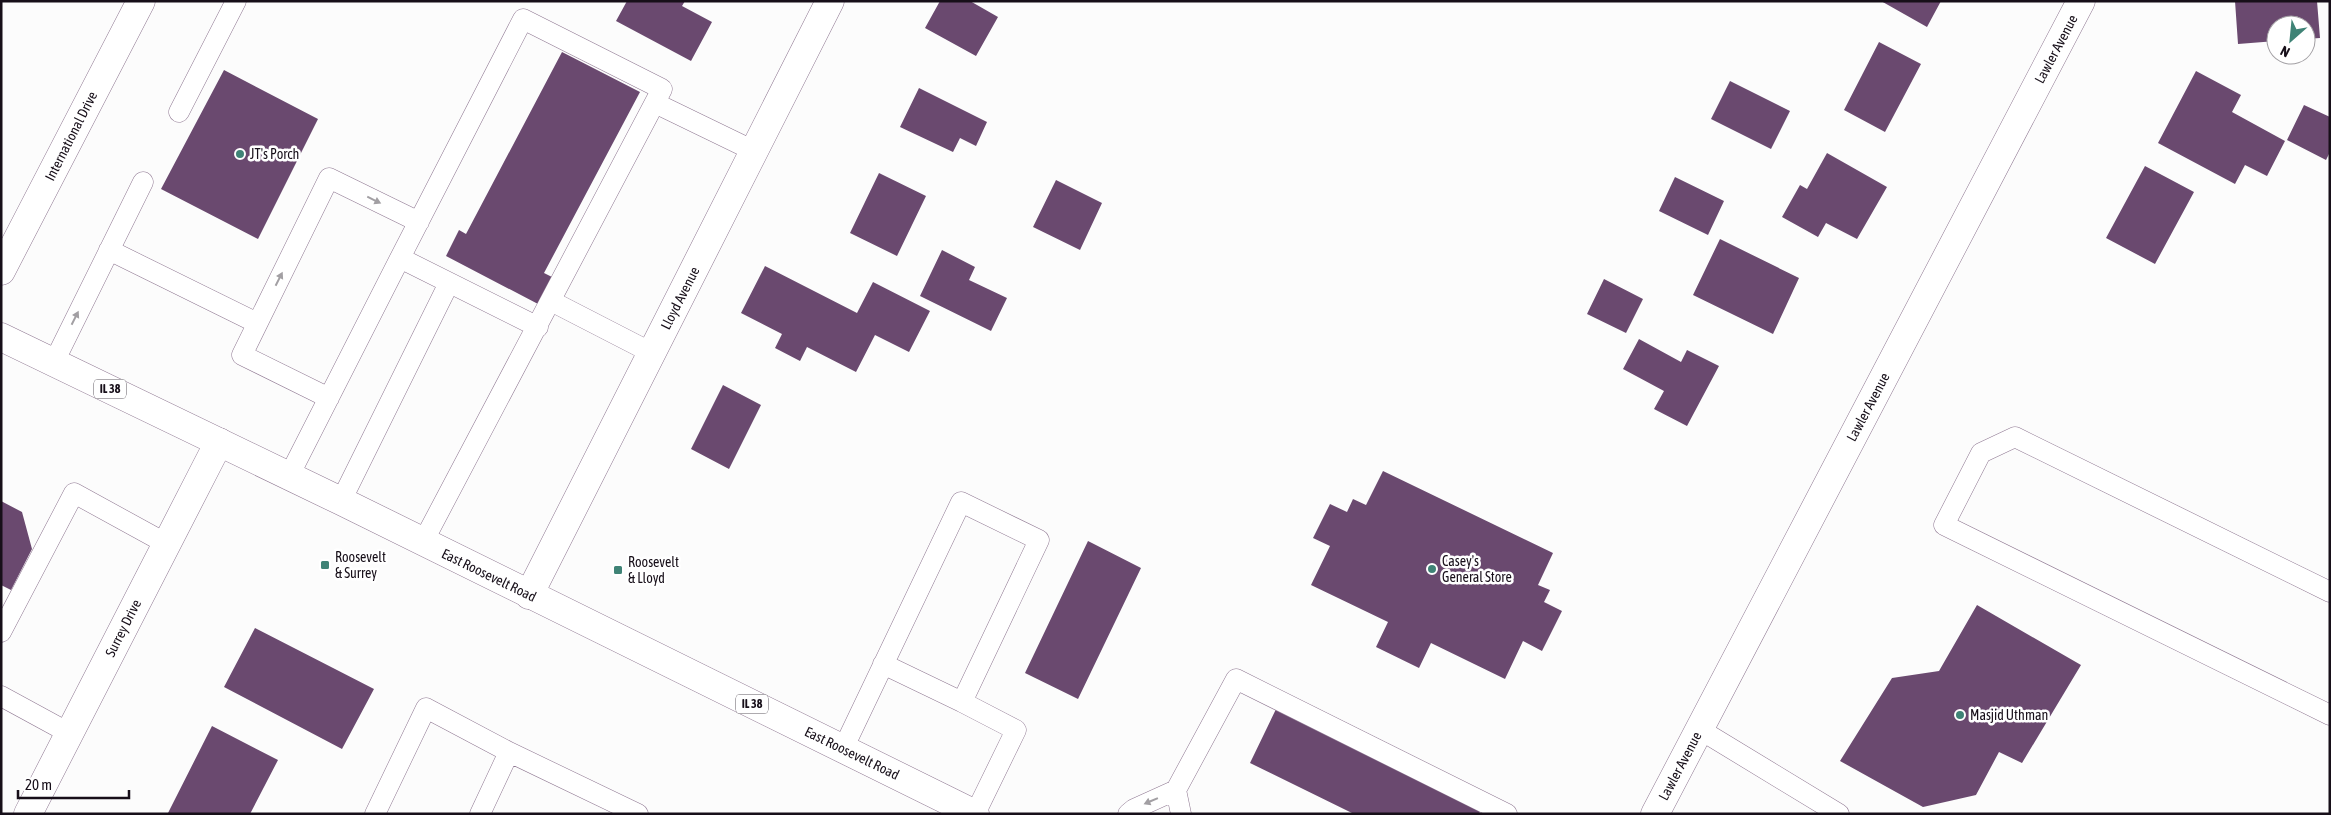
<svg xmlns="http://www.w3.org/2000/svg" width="2331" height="815" font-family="'Asap Condensed',sans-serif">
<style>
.building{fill:#6a496f}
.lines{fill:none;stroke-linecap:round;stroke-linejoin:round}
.lane-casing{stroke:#8f7892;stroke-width:21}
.street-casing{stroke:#8f7892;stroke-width:29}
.primary-casing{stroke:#8f7892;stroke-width:29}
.lane{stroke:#fff;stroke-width:20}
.street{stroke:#fff;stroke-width:28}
.primary{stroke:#fff;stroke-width:28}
.oneway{fill:#a29fa3}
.poi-dot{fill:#3f8376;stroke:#fff;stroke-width:2}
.labels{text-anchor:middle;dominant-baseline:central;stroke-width:5;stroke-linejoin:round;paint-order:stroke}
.shield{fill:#fff;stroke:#5d575e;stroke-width:1}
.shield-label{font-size:12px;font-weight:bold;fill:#170f19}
.street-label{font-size:14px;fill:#170f19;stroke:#fff}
.poi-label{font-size:14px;fill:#170f19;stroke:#fff;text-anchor:start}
</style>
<rect width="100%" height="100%" fill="#fcfcfc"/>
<path class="building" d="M627,1H685L682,6L712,22L691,61L616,21Z
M940,1H970L998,17L976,56L925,28Z
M1881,1H1941L1927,27Z
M2235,1H2317L2320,38L2306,39V25H2276V41L2238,44Z
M1879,42L1921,64L1885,132L1844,110Z
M562,52L640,92L544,273L552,277L538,304L446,256L459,230L466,234Z
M224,70L318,119L258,239L161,189Z
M2196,71L2241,95L2232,112L2285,141L2267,176L2245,165L2235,184L2158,143Z
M1730,81L1790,111L1771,149L1711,119Z
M919,88L987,122L976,146L960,138L953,152L900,127Z
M2304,105L2330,117V152L2326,160L2287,140Z
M1827,153L1887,187L1857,239L1826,223L1818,237L1782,217L1800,185L1807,189Z
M2145,166L2194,192L2155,264L2106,238Z
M879,173L926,196L897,256L850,233Z
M1675,177L1724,201L1708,235L1659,211Z
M1056,180L1102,203L1080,250L1033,227Z
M1720,239L1799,278L1773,334L1693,295Z
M942,250L975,267L969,280L1007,298L991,331L920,296Z
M765,266L857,313L873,282L930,311L909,352L875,335L856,372L807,347L800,361L775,348L782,334L741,313Z
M1604,279L1643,299L1626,333L1587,314Z
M1639,339L1681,362L1687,350L1719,366L1687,426L1654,409L1664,391L1623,369Z
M723,385L761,405L729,469L691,449Z
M1383,471L1553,553L1538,585L1550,590L1544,602L1562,611L1542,651L1523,641L1505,679L1431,643L1419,668L1376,647L1388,622L1311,585L1330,546L1313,538L1330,504L1347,512L1353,499L1366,505Z
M1,501L22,512L32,549L11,590L1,585Z
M1088,541L1141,568L1078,699L1025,673Z
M1977,605L2081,665L2022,763L1999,752L1976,795L1923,807L1840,761L1892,678L1939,671Z
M255,628L374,689L342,749L224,687Z
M1278,705L1483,805L1479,814H1354L1250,763Z
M212,726L278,760L250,814H169L168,813Z"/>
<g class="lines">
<defs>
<path id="lane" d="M655,103L754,151
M179,112L236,1
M109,250L257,323
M551,301L652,353
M54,362L143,182
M329,398L242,355L329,178L419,222
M289,476L400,258
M341,501L449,283
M423,542L662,89L523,19L400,258L538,327
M2330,592L2015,437L1981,453L1944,525L2330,715
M1,632L74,493L167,544
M883,664L962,702
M1,696L69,733
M1699,729L1839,814
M843,749L961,502L1039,540L962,702L1016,730L975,814
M1176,790L1181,814
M375,814L426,708L509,752
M480,814L509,752L638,814
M1128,814L1134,809L1176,790L1236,679L1507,814"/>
<path id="street" d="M1,271L141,1
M529,595L830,1
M28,814L219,442
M1655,814L2081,1"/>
<path id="primary" d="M1,337L341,501L975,814"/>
</defs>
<use href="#lane" class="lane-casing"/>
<use href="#street" class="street-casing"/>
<use href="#primary" class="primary-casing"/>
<use href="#lane" class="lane"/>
<use href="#street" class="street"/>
<use href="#primary" class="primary"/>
</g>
<defs><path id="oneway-solid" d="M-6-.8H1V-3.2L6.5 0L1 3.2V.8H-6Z" transform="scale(1.25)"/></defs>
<g class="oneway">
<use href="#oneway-solid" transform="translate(374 200) rotate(26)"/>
<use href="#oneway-solid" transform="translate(279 279) rotate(-63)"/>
<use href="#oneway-solid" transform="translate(75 318) rotate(-63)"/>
<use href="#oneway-solid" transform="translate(1151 801) rotate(157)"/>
</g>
<g class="poi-dot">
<circle cx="240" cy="154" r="5"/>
<rect x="320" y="560" width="10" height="10" rx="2.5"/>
<circle cx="1432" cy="569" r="5"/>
<rect x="613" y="565" width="10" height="10" rx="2.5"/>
<circle cx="1960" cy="715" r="5"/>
</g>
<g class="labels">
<g class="shield">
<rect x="94" y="379.5" width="32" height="19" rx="4"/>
<rect x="736" y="694.5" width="32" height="19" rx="4"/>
</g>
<g class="shield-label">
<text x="110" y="389">IL 38</text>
<text x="752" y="704">IL 38</text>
</g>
<g class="street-label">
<text transform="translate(2056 49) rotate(-62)">Lawler Avenue</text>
<text transform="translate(71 136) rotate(-63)">International Drive</text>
<text transform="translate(680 298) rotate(-63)">Lloyd Avenue</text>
<text transform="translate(1868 407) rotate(-62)">Lawler Avenue</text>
<text transform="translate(489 575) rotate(26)">East Roosevelt Road</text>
<text transform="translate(123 628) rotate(-63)">Surrey Drive</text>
<text transform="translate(852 753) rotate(26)">East Roosevelt Road</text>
<text transform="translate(1680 766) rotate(-62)">Lawler Avenue</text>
</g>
<g class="poi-label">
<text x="250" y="154">JT's Porch</text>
<text x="335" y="557">Roosevelt<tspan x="335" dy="16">&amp; Surrey</tspan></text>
<text x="1442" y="561">Casey's<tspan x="1442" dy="16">General Store</tspan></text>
<text x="628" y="562">Roosevelt<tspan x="628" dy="16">&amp; Lloyd</tspan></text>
<text x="1970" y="715">Masjid Uthman</text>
</g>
</g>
<rect width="2331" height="815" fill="none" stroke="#170f19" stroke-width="5"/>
<g transform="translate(2291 40) rotate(207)"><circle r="24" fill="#ffffff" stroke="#a29fa3"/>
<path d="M0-4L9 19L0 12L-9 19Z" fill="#3f8376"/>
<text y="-8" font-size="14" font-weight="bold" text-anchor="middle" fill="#170f19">N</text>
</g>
<path d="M18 790v8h111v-8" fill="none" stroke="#170f19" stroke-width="2.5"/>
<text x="25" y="790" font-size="15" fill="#170f19" stroke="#ffffff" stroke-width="4" paint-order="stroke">20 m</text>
</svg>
